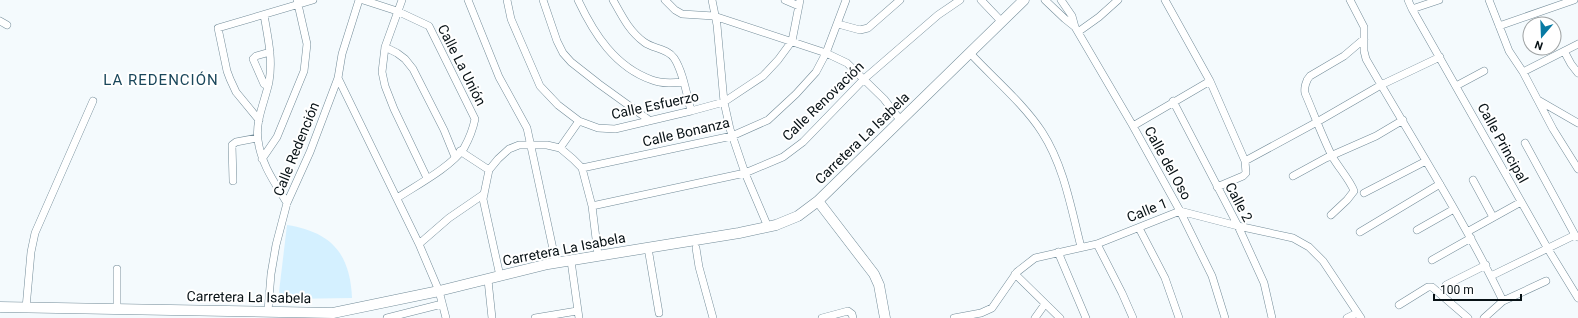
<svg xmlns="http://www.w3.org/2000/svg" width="1578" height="318" font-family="Roboto,sans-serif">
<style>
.green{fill:#d4f0ff}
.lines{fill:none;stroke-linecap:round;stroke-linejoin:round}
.street-casing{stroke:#728b98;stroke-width:8}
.secondary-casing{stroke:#728b98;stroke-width:11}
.street{stroke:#fff;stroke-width:7}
.secondary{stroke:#fff;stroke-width:10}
.labels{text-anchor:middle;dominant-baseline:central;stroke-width:4;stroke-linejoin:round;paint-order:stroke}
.street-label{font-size:14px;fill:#071115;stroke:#fff}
.neighbourhood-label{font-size:15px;letter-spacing:1px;fill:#1a475b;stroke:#fff}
</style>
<rect width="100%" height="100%" fill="#f4fafd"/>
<path class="green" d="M287,225C331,232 350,253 352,298L287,299L280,296L279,292Z"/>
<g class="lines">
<defs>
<path id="street" d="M363,0L397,11L429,26L475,119C473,129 469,139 464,148C451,167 417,185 397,198
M402,0L385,47L382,72L385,86L394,109L427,178
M468,0L499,77L527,128L556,263
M507,0L511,19L540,86L558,105L579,121L598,128L615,129L691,111L724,102L763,76L778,60L792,41L800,0
M543,0L557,41L563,53L571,62L599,84L649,120
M578,0C594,34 615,67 652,80C662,84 673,83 683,82
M613,0C622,16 629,31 644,42C653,49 667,48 674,58C683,71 687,96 691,111
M665,0L675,10L682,14L714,16L826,53L847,63L884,99L901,121
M712,0L717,25L724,102L730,129L745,173L768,227
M785,0L799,6
M981,0L1001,21
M1045,0L1065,19L1075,27
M1061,0L1072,16L1075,27L1133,126L1180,211L1212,276L1225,318
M1165,0L1210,81L1245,161L1246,173L1243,176L1217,187
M1350,0L1364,27V51L1366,59C1412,139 1463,218 1503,301
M1408,0L1412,9L1548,249L1578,298
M1489,0L1509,51L1523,72L1553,129L1578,169
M1412,9L1439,0
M264,15C268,38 273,59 269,82C265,101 255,121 258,140C261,164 275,183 287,203
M0,21L7,25
M838,24L860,30L868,28L900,0
M1499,26L1574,0
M1078,32L1099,17L1118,0
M385,47L397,53L405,59L413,69L444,130L455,157
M1564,51L1571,64L1578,73
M970,53C993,78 1024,104 1042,132C1064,166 1071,208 1081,247
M1523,72L1578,44
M338,78L419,244L439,291L446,318
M268,86L264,84L253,59L256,56L270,52
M1456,86L1484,71
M1538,100L1578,123
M1173,101L1238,226L1264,283L1272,318
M259,120L236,92L230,79L227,71L218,28L313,0
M1133,126L1210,81
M1525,143L1575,235L1578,237
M560,148L579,121
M460,151L489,170
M262,159L277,137L304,71L307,44L297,0
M1245,161L1317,122L1381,85L1440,57
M582,168L732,136L768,120L796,94L816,72L826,53L846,0
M1293,176L1326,158L1376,136L1403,120
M1473,180L1493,217
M233,181L232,145L236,142L257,138
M1364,193L1426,161
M592,206L745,173L783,157L803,142L864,79L938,15L960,0
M1331,215L1347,200L1354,191C1350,180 1338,167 1332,156C1322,136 1314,114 1305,93C1304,88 1306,80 1310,76L1344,56L1364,39
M1139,228L1165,278L1179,318
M1417,230L1454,209
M1360,232L1440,184
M1467,232L1521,202
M419,244L449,218L484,194
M1097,244L1122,293L1133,318
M648,248L659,313
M696,248L699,267L713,318
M1058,252L1086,318
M1432,260L1471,238
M571,261L579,318
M117,269V309
M1015,274L1060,318
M500,276L483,199L489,170L498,159L509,149L519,145H547L560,148L573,159L582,168L592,206L598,255
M1491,276L1575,235
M488,280L492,318
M1446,285L1486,265
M1399,305L1428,287H1432L1468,318
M26,308L31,252L35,233L93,101
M268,311L271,274L276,245L287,203L310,152L338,78L342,54L359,0
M387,318L442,304
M535,318L577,311
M822,318L848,311L852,314L853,318
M954,318L981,313L992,308L1017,272L1035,258L1097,244L1180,211L1238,226L1293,238L1309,247L1323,261L1361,318
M1035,318L1045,304
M1347,318L1357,313
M1484,318L1503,301L1546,281"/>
<path id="secondary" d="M818,201L874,274L879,285L885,318
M0,307L333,313L439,291L548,264L739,233L776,225L798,216L818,201L1024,0"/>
</defs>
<use href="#street" class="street-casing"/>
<use href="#secondary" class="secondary-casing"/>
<use href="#street" class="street"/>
<use href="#secondary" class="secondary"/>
</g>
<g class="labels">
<g class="street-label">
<text transform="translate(462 65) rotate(63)">Calle La Unión</text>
<text transform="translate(823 101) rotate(-44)">Calle Renovación</text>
<text transform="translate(655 105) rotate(-12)">Calle Esfuerzo</text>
<text transform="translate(686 132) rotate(-13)">Calle Bonanza</text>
<text transform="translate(862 138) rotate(-44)">Carretera La Isabela</text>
<text transform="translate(1503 143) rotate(61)">Calle Principal</text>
<text transform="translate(296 149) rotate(-68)">Calle Redención</text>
<text transform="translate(1168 163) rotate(61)">Calle del Oso</text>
<text transform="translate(1239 202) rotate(62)">Calle 2</text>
<text transform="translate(1147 210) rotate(-22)">Calle 1</text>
<text transform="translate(564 249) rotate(-11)">Carretera La Isabela</text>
<text transform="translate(249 297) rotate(1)">Carretera La Isabela</text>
</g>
<g class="neighbourhood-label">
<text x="161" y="80">LA REDENCIÓN</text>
</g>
</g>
<g transform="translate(1542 36) rotate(199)"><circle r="19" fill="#ffffff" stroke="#9ca0a1"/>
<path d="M0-3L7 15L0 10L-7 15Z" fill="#077aa3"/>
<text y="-6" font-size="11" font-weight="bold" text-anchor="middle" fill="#071115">N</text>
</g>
<path d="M1434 294v6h87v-6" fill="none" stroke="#071115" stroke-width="2"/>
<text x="1440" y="294" font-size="12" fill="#071115" stroke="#ffffff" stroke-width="3" paint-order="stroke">100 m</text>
</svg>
